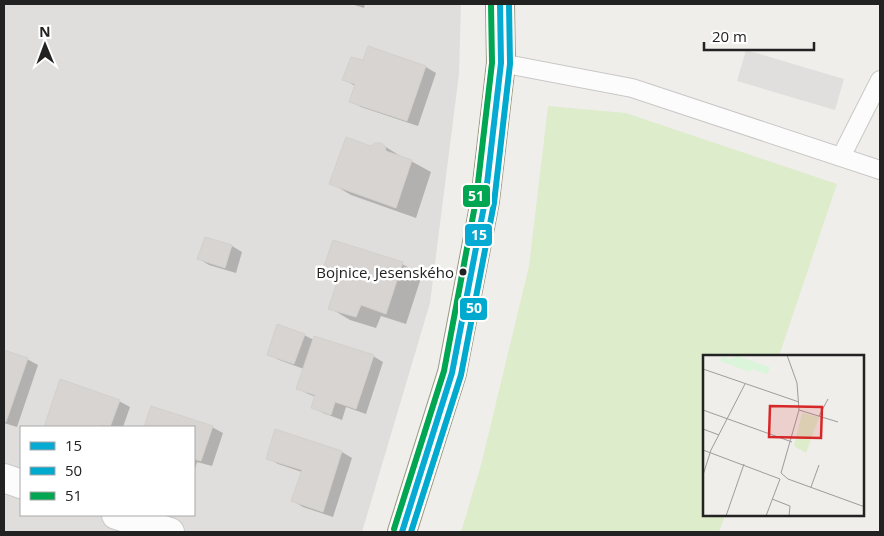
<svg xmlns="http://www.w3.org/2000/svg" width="884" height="536" font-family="'Open Sans',sans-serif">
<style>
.residential{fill:#dfdedc;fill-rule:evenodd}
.grass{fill:#ddeccb}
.parking{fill:#e0dfde}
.shadow{fill:#0003}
.building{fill:#d7d4d2;stroke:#d3d0cc}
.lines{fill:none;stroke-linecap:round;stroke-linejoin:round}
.lane-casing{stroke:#c9c8c7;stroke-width:20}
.street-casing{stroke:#c9c8c7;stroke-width:30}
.secondary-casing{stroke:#999a82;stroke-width:30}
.lane{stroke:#fdfcfc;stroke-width:18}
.street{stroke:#fdfcfc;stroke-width:28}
.secondary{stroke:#f4f4ed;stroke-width:28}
.bus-1-casing{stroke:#fff;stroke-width:10}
.bus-2-casing{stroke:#fff;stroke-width:10}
.bus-3-casing{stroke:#fff;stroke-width:10}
.bus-1{stroke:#07aad3;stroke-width:6}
.bus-2{stroke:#00a9ce;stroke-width:6}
.bus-3{stroke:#00a651;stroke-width:6}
.bus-dot{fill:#222;stroke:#fff;stroke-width:2}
.labels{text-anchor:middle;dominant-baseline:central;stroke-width:5;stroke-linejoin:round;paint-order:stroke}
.bus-label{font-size:15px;fill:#222;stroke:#fff;text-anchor:end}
.inset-road{fill:none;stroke:#9e9c9b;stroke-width:1}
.view{fill:#d62828;fill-opacity:0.15;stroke:#d62828;stroke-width:2.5}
.inset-edge{fill:none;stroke:#222;stroke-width:2.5}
.line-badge{stroke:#fff;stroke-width:2}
.badge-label{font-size:14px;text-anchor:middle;font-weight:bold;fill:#fff}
</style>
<rect width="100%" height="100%" fill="#f0eeeb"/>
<path class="residential" d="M4,4H461L459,74L430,303L362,532H4ZM21,427H194V515H21Z"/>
<path class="grass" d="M548,106L626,113L837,184L779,356H704V515H725L719,532H461L481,465L529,266Z"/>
<path class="parking" d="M746,50L844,79L835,110L737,81Z"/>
<path class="shadow" d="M351,4H365L364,8Z
M368,48L426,67L436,73L418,126L361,107L350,101L355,86L344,79L364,62Z
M381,144L405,159L411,161L431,172L416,218L351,195L331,183Z
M205,238L232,246L242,252L236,273L209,265L199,259Z
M402,264L422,275L406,324L381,316L376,328L350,320L330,308L341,274L326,265Z
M304,335L314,340L373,356L383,362L366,414L346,407L342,420L323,413L313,407L316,397L308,394L298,388L304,369L279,360L268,354Z
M4,351L27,359L38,365L17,427L4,423Z
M61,381L119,401L130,407L123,427H46Z
M152,408L212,427L223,433L212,466L197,462L194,473V427H146Z
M342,452L352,458L333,517L303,507L293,501L302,472L278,464L268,458Z"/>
<path class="building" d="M368,46L426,66L407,121L349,102L355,84L342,80L351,57L363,60Z
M346,137L371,146L375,143H381L385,146L386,151L412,160L396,208L329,184Z
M205,237L232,245L225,268L197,259Z
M333,240L403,262L386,314L361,305L356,317L328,309L341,271L324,266Z
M277,324L305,334L294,364L267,355Z
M314,336L374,355L356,409L335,402L331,415L311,408L315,395L296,389Z
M4,350L28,358L6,422L4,421Z
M60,379L120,400L110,427L102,425V427H44Z
M151,406L213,426L201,461L194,459V427H144Z
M275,429L342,451L323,512L291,501L302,470L266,459Z"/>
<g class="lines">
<defs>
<path id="lane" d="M501,63L632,88L880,170
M841,157L880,80"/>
<path id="street" d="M4,478L21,484
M116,515L170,532"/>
<path id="secondary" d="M402,532L452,373L485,201L501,63L500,4"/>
</defs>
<use href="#lane" class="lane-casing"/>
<use href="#street" class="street-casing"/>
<use href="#secondary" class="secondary-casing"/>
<use href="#lane" class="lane"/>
<use href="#street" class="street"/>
<use href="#secondary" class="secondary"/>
<defs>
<path id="bus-1" d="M402,532L452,373L485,201L501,63L500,4"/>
<path id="bus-2" d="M411,532L461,375L494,203L510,64L509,4"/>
<path id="bus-3" d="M394,529L444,371L476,200L492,63L491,4"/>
</defs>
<use href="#bus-1" class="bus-1-casing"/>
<use href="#bus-2" class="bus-2-casing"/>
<use href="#bus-3" class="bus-3-casing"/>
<use href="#bus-1" class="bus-1"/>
<use href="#bus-2" class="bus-2"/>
<use href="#bus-3" class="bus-3"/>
</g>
<circle class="bus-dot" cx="463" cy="272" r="4.5"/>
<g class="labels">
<g class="bus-label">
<text x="454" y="272">Bojnice, Jesenského</text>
</g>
</g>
<g transform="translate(703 355)">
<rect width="161" height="161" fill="#f0eeeb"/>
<path d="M99,58L116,62L103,98L91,91Z" fill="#ddeccb"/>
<path d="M19,1L27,4L34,1L67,12L64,19L49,14L47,17L17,6Z" fill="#daf5da"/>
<path class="inset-road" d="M0,14L96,47M0,55L89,87M96,55L135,67M116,61L125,44M0,74L16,80M0,95L77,124M78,118L96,55L94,28L84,0M78,118L85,124L162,152M0,120L8,95L42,29M108,132L116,110M69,144L87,151L86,161M23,161L41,109M63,161L77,124"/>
<path class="view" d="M67,51L119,52L118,83L66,82Z"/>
<rect width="161" height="161" class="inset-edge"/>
</g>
<g class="line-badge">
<rect x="462" y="184" width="29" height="24" rx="5" fill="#00a651"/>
<rect x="464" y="223" width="29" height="24" rx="5" fill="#07aad3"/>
<rect x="459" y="297" width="29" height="24" rx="5" fill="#00a9ce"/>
</g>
<g class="badge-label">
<text x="476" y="201">51</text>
<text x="479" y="240">15</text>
<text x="474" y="313">50</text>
</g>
<rect width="884" height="536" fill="none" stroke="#222222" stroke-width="10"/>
<rect x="20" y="426" width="175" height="90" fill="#ffffff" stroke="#a7a7a7"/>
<rect x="30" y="442" width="25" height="8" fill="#07aad3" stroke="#a7a7a7"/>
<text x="65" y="451" font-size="15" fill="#222222">15</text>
<rect x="30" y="467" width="25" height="8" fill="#00a9ce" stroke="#a7a7a7"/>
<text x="65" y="476" font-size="15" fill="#222222">50</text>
<rect x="30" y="492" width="25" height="8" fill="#00a651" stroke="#a7a7a7"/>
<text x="65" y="501" font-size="15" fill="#222222">51</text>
<g transform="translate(45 45) rotate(359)" stroke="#ffffff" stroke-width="4" paint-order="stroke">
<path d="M0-4L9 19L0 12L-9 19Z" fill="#222222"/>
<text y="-8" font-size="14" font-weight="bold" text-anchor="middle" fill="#222222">N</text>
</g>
<path d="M704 42v8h110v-8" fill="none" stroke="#222222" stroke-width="2.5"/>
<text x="712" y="42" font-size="15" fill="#222222" stroke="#ffffff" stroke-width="4" paint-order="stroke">20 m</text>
</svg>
